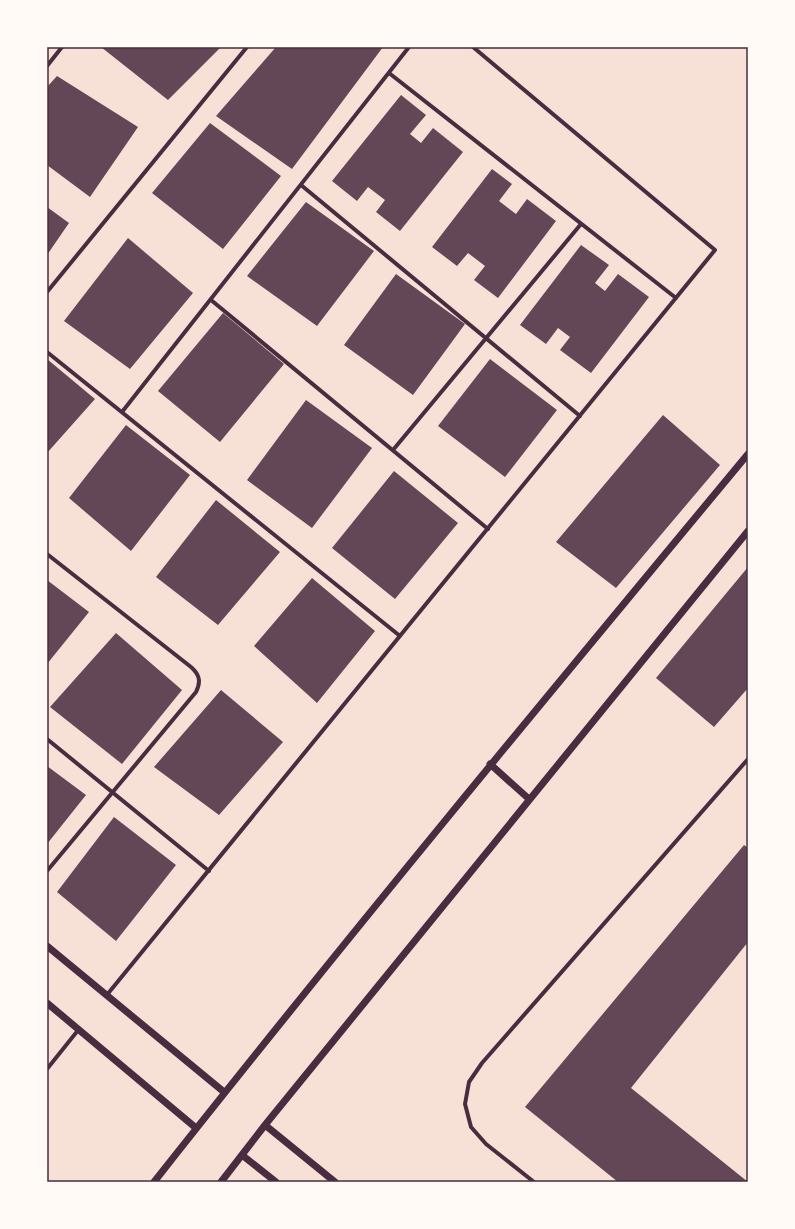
<svg xmlns="http://www.w3.org/2000/svg" width="795" height="1229" font-family="Karla,sans-serif">
<style>
.building{fill:#644757}
.lines{fill:none;stroke-linecap:round;stroke-linejoin:round}
.minor{stroke:#4a2c40;stroke-width:4}
.tertiary{stroke:#4a2c40;stroke-width:7}
.neatline{fill:none;stroke:#4a2c40;stroke-width:1.5}
</style>
<rect width="100%" height="100%" fill="#f7e1d7"/>
<path class="building" d="M101,47H221L168,100Z
M276,47H383L292,169L216,116Z
M57,76L138,127L90,197L47,165V87Z
M401,95L426,115L410,134L421,143L433,128L463,152L400,231L376,212L385,200L368,187L357,201L332,181Z
M210,123L281,176L223,249L152,193Z
M492,169L512,184L499,201L516,214L527,199L556,221L498,298L474,280L485,266L468,253L457,266L432,247Z
M306,202L374,251L317,326L247,276Z
M47,207L69,223L47,255Z
M128,238L193,293L130,369L64,321Z
M581,245L609,265L595,283L605,291L618,274L649,297L591,373L560,350L570,337L558,328L546,344L520,325Z
M396,274L465,324L413,395L344,345Z
M223,313L284,364L220,442L158,391Z
M47,359L95,399L47,453Z
M490,359L557,410L505,477L438,426Z
M306,400L372,448L312,528L247,480Z
M663,415L720,465L616,588L556,542Z
M126,425L190,475L131,551L69,498Z
M394,471L458,523L395,599L332,548Z
M216,500L280,552L218,625L156,577Z
M748,567V688L714,727L656,678Z
M312,578L375,631L317,703L254,646Z
M47,580L89,612L47,664Z
M116,633L182,690L122,764L50,707Z
M221,690L283,742L219,815L154,767Z
M47,766L86,795L47,844Z
M114,817L176,865L116,941L57,892Z
M744,845L748,848V942L631,1088L748,1182H618L525,1107Z"/>
<g class="lines">
<path class="minor" d="M47,66L62,47
M389,73L676,298
M301,185L580,416
M47,292L247,47
M211,300L488,529
M47,352L400,636
M122,412L409,47
M393,450L581,224
M47,554L191,667C200,675 201,682 196,692L47,871
M47,739L209,871
M106,996L715,250L473,47
M47,1069L79,1029
M534,1182L486,1144L471,1127L465,1104L469,1082L482,1063L748,759"/>
<path class="tertiary" d="M490,764L529,799
M47,946L224,1092
M47,1003L196,1128
M265,1125L335,1182
M242,1155L276,1182
M154,1182C348,936 548,695 748,454
M221,1182L265,1125L748,531"/>
</g>
<rect width="795" height="1229" fill="none" stroke="#fffaf5" stroke-width="96"/>
<rect x="48" y="48" width="699" height="1133" class="neatline"/>
</svg>
